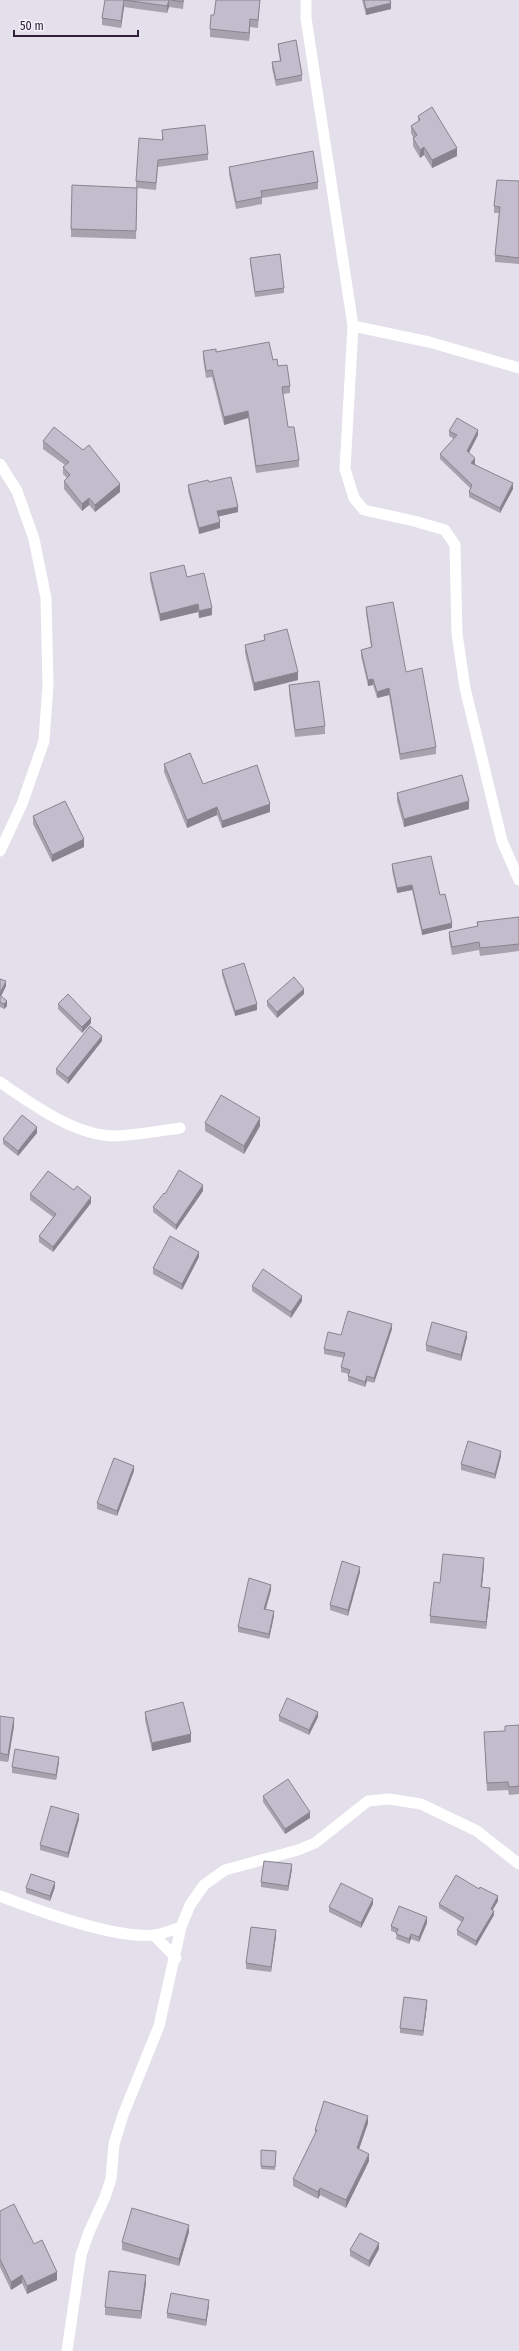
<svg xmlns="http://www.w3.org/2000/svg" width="519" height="2351" font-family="'Fira Sans Condensed',sans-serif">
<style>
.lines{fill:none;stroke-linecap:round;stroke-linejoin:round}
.minor{stroke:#fff;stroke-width:11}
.wall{fill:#a8a2af}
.shaded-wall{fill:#88848f}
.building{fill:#c3bccc;stroke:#88848f}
</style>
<rect width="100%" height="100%" fill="#e4e0eb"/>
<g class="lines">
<path class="minor" d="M306,0V18L353,326L345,469L354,498L364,510L414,521L445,530L455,545L457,634L465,688L502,841L519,880
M353,326L429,342L519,368
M0,464L17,491L34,539L46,598L48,685L44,741L22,804L0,851
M0,1082C32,1104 75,1136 116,1136C137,1135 159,1131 180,1128
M0,1896C39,1911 114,1939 154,1935C163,1934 172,1930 181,1927
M154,1935L176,1958
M67,2351L81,2255L89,2232L105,2197L111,2179L114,2144L123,2115L159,2026L181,1927L190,1905L204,1885L225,1870L298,1850L315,1843L368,1801L389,1799L421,1804L477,1831L519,1864"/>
</g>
<path class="wall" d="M105,0H184L183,9L169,7L167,13L124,7L121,28L102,25V18Z
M260,0L258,28L250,27L249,41L210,37V29L214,15Z
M362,0H390L391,9L366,15Z
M278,44L302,75V81L276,86L272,68V62L280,61L278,49Z
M418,116L457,156L432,168L424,155L420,158L413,146V137L411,133V126L418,121Z
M162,130L208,154V160L158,167L156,190L137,188L136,239L71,237V229L136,188V181L162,140Z
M229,167L318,182V189L262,198V204L236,209L229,174Z
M519,181V264L495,262V255L499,213H494V206Z
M250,258L284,288V293L255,297L250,263Z
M203,351L273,360L278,366L290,386V393L283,394L288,427L299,460V467L256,473L248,418L224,425L212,377L206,378L203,358Z
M449,431L478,435L469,453L475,464L513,489L500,513L469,497V492L470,488L440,459V454L454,439L449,436Z
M43,441L120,492L95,512L89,505L82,511L64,489V481L67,478L63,474V467L65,465L43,449Z
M209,482L238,512L218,516L220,528L199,534L188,491V485Z
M150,573L187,577L212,615L199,618L198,612L160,621L150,580Z
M366,607L406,672L436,747V754L400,760L389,695L377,698L373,685L368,686L361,656V650L371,647L366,613Z
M264,635L298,680L254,691L245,653V645L264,640Z
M289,685L325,726V734L295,737L289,693Z
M164,764L203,784L270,812L222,828L217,815L187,828L164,772Z
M397,793L469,809L404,827L397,801Z
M33,816L84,847L52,862L33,824Z
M392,864L440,895L452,928L422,935L412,890L397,893L392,870Z
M519,917V951L480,956L479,950L452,955L449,939V932L477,927V922Z
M222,970L257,1010L235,1016L222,975Z
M0,979L6,986L1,996L7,1006L4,1009L0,1007Z
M304,994L277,1018L267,1006V1001Z
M58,1004L91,1023L82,1033L58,1009Z
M102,1041L68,1084L56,1074V1069Z
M205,1123L260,1126L244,1154L205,1131Z
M37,1133L18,1156L3,1144V1139Z
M74,1190L91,1203L53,1252L39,1242V1236L53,1217L30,1200V1194Z
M203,1191L176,1230L153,1212V1207L165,1194Z
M199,1257L182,1290L153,1274V1268Z
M252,1286L302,1301L291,1318L252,1291Z
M392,1329L374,1383L367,1381L365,1387L348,1381V1374L341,1372V1367L344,1358L324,1354V1349L341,1335Z
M467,1337L461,1361L426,1351V1345Z
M501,1456L495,1479L461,1470V1464Z
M134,1471L117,1516L97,1509V1503Z
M484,1565L482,1587L490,1595L486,1629L430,1623V1616L440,1583Z
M360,1572L348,1616L330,1610V1605Z
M271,1590L266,1609L274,1616L269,1639L238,1632V1627Z
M145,1712L191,1742L152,1751L145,1720Z
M0,1716L14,1726L8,1762L0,1761Z
M279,1716L318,1717L309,1735L279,1721Z
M519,1725V1794L509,1795L508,1790L487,1791L484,1732L505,1731Z
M59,1762L56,1780L12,1773V1767Z
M263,1796L310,1818L285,1834L263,1802Z
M79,1819L68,1858L40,1850V1845Z
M292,1869L288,1891L261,1887V1882Z
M55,1887L50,1901L26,1893V1888Z
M498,1901L492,1910L494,1915L476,1946L457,1935V1930L462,1922L439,1908V1904Z
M373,1904L361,1928L329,1912V1907Z
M427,1923L419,1942L411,1939L409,1944L396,1939L397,1933L391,1931V1926Z
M276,1936L271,1972L246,1969V1963Z
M427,2005L423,2036L400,2033V2028Z
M368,2123L359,2149L369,2161L346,2208L320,2195L318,2199L293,2186V2179L315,2135V2130Z
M261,2150L276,2151L275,2170L261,2169Z
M0,2211L34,2244L57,2280L27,2294L22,2283L11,2290L0,2267Z
M189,2232L179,2266L122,2250V2242Z
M379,2249L369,2267L350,2256V2250Z
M146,2283L141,2319L105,2315V2307Z
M209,2305L206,2326L167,2318V2313Z"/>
<path class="shaded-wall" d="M124,0V7L121,28V21Z
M169,0V7L167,13V6Z
M391,3V9L366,15V9Z
M250,19V27L249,41V33Z
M424,147V155L420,158V150Z
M457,148V156L432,168V160Z
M248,411V418L224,425V417Z
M478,430V435L467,456V451Z
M475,458V464L471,468V463Z
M513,483V489L500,513V508Z
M120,484V492L95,512V505Z
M89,498V505L82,511V504Z
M238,507V512L217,517V511Z
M220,522V528L199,534V528Z
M198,604V612L160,621V614Z
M212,608V615L199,618V611Z
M298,672V680L254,691V683Z
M373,679V685L368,686V680Z
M389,688V695L377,698V692Z
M469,801V809L404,827V819Z
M270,804V812L222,828V821Z
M217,807V815L187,828V820Z
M84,839V847L52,862V855Z
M412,885V890L397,893V888Z
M452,923V928L422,935V930Z
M6,981V986L0,998V993Z
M304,989V994L277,1018V1012Z
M7,1001V1006L4,1009V1004Z
M257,1004V1010L235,1016V1011Z
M91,1018V1023L82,1033V1027Z
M102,1036V1041L68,1084V1078Z
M260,1118V1126L244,1154V1146Z
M37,1127V1133L18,1156V1151Z
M203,1185V1191L176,1230V1225Z
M91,1197V1203L53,1252V1247Z
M199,1252V1257L182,1290V1284Z
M302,1296V1301L291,1318V1312Z
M392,1324V1329L374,1383V1378Z
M467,1332V1337L461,1361V1355Z
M367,1376V1381L365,1387V1382Z
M501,1451V1456L495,1479V1474Z
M134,1466V1471L117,1516V1511Z
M484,1558V1565L481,1595V1587Z
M360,1567V1572L348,1616V1610Z
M271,1585V1590L264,1614V1609Z
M490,1588V1595L486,1629V1622Z
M274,1611V1616L269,1639V1634Z
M318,1712V1717L309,1735V1730Z
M14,1718V1726L8,1762V1755Z
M191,1734V1742L152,1751V1743Z
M59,1757V1762L56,1780V1775Z
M310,1812V1818L285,1834V1829Z
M79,1814V1819L68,1858V1853Z
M292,1864V1869L288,1891V1886Z
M55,1882V1887L50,1901V1896Z
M498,1896V1901L491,1913V1909Z
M373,1899V1904L361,1928V1923Z
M494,1911V1915L476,1946V1941Z
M427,1917V1923L419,1942V1937Z
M276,1930V1936L271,1972V1967Z
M411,1934V1939L409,1944V1939Z
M427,2000V2005L423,2036V2031Z
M368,2116V2123L357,2155V2148Z
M369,2154V2161L346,2208V2200Z
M320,2188V2195L318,2199V2192Z
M189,2225V2232L179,2266V2259Z
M379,2243V2249L369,2267V2261Z
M57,2272V2280L27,2294V2286Z
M22,2275V2283L11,2290V2282Z
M146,2275V2283L141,2319V2311Z
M209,2300V2305L206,2326V2320Z"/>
<path class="building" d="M105,0H169L167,6L124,0L121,21L102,18Z
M171,0H183V2Z
M216,0H260L258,20L250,19L249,33L210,29L211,15H214Z
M364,0H390L391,3L366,9Z
M296,40L302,75L276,80L272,62L281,61L278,44Z
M432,107L457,148L432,160L424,147L420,150L413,138L417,135L411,126L420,120L418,116Z
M205,125L208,154L158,160L156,183L136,181L139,138L163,140L162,130Z
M313,151L318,182L261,191L262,197L236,202L229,167Z
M497,180L519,181V258L495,255L500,207L494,206Z
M72,185L137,188L136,231L71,229Z
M280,254L284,288L255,292L250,258Z
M269,342L273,360L277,359L278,366L287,365L290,386L282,387L288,427H294L299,460L256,466L248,411L224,417L212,370L206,371L203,351L216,349V352Z
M457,418L478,430L467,451L475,458L471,463L513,483L500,508L469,492L472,485L440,454L457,435L449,431Z
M54,427L83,450L89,445L120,484L95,505L89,498L82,504L64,481L70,475L63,467L69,462L43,441Z
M231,477L238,507L217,511L220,522L199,528L188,485L208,480L209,482Z
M184,565L187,577L204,573L212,608L199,611L198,604L160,614L150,573Z
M393,602L406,672L422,668L436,747L400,754L389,688L377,692L373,679L368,680L361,650L372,647L366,607Z
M287,629L298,672L254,683L245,645L265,640L264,635Z
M319,681L325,726L295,730L289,685Z
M190,753L203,784L257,765L270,804L222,821L217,807L187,820L164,764Z
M462,775L469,801L404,819L397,793Z
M65,801L84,839L52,855L33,816Z
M431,856L440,895L445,894L452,923L422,930L412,885L397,888L392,864Z
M519,917V944L480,948L479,942L452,947L449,932L478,926L477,922Z
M244,963L257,1004L235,1011L222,970Z
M294,977L304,989L277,1012L267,1001Z
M0,979L6,981L0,993Z
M68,994L91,1018L82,1027L58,1004Z
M0,995L7,1001L4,1004L0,1002Z
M90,1026L102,1036L68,1078L56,1069Z
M221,1095L260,1118L244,1146L205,1123Z
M22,1115L37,1127L18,1151L3,1139Z
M179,1170L203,1185L176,1225L153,1207L164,1193L165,1194Z
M48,1171L74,1190L77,1186L91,1197L53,1247L39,1236L56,1214L30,1194Z
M170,1236L199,1252L182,1284L153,1268Z
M263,1269L302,1296L291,1312L252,1286Z
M348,1311L392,1324L374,1378L367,1376L365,1382L348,1376L350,1370L341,1367L345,1353L324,1349L328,1332L341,1335Z
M432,1322L467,1332L461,1355L426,1345Z
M468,1441L501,1451L495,1474L461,1464Z
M114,1458L134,1466L117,1511L97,1503Z
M443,1554L484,1558L481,1587L490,1588L486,1622L430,1616L434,1582L440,1583Z
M342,1561L360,1567L348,1610L330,1605Z
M249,1578L271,1585L264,1609L274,1611L269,1634L238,1627Z
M287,1698L318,1712L309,1730L279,1716Z
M183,1702L191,1734L152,1743L145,1712Z
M0,1716L14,1718L8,1755L0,1753Z
M519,1725V1786L509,1787L508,1782L487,1783L484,1732L505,1731V1726Z
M15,1749L59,1757L56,1775L12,1767Z
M288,1779L310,1812L285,1829L263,1796Z
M51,1806L79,1814L68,1853L40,1845Z
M264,1861L292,1864L288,1886L261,1882Z
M31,1874L55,1882L50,1896L26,1888Z
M456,1875L479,1889L480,1887L498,1896L491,1909L494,1911L476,1941L457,1930L464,1918L439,1904Z
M341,1883L373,1899L361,1923L329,1907Z
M399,1906L427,1917L419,1937L411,1934L409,1939L396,1934L398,1929L391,1926Z
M251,1927L276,1930L271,1967L246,1963Z
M404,1997L427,2000L423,2031L400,2028Z
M324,2101L368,2116L357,2148L369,2154L346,2200L320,2188L318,2192L293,2179L317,2130H315Z
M261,2150L276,2151L275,2167L261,2166Z
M14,2204L34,2244L42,2240L57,2272L27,2286L22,2275L11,2282L0,2259V2211Z
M132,2208L189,2225L179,2259L122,2242Z
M360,2233L379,2243L369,2261L350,2250Z
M109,2271L146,2275L141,2311L105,2307Z
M171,2293L209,2300L206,2320L167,2313Z"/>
<path d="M14 30v6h124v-6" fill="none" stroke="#30203c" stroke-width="2"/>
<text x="20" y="30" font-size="12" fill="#30203c" stroke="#f3f0f8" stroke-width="3" paint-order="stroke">50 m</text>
</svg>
